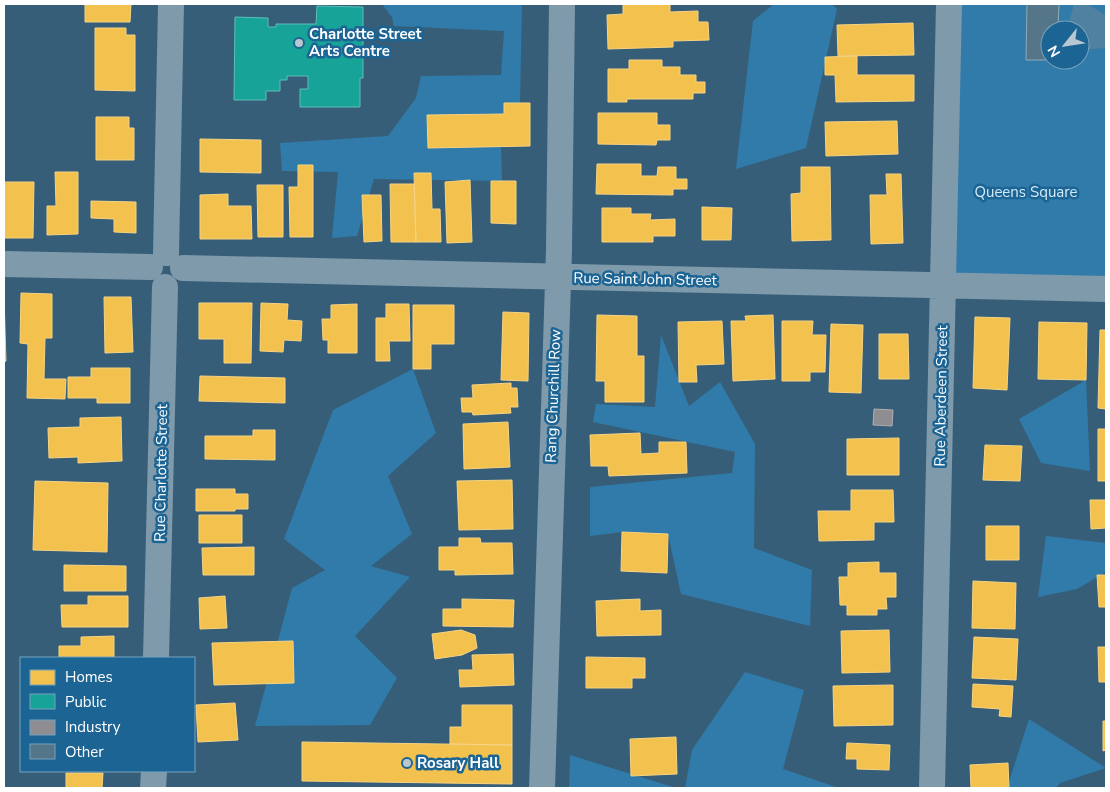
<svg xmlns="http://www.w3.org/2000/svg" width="1110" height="792" font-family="'Nunito Sans',sans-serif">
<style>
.green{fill:#307ba9;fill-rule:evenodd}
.water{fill:#5081a0}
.homes{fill:#f2c14e;stroke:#f6d483}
.public{fill:#17a398;stroke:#5dbfb7}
.industry{fill:#8d8d92;stroke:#afafb3}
.building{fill:#557589;stroke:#94aab8}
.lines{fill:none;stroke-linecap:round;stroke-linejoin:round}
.street{stroke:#7f9aab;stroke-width:26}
.poi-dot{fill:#b9c7d0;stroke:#1c6493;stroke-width:2}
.labels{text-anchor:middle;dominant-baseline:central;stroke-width:5;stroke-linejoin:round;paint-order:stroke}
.poi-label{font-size:15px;font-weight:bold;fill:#fff;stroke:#1c6493;text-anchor:start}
.park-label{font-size:15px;fill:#d3ecfa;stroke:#1c6493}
.street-label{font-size:15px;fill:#fff;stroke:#1c6493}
</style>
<rect width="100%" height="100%" fill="#375e78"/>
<path class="green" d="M382,4H522L520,103H504V114L428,115L501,146L502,181L374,179L357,236L332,238L338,172L282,171L280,143L388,136L416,98L421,76L501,75L504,31L394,26L392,17Z
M774,4H832L837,9L806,148L736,169L753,21Z
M949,4H1106V289L943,285ZM1050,30H1080V60H1050Z
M661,335L689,406L720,382L755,444L754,548L812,570L810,626L681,594L668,534L622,532L590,536V487L732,473L735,452L593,422L596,404L655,407Z
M413,369L436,433L388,476L412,534L371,566L410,577L355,636L397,678L370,725L255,726L292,588L325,570L284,539L333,410Z
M1086,380L1090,471L1041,463L1019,419Z
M1046,536L1106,543V572L1077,589L1038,597Z
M745,672L804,690L783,769L836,787L685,788L692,750Z
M1029,719L1106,768L1060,783L1056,788H1007Z
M570,755L676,788H569Z"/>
<path class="water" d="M1074,4H1087L1106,15V48L1080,50V30H1067Z"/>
<path class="homes" d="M85,4H131L130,22H85Z
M623,4H670V12L698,11V22H708L709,40L673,41V47L608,49L607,15L623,14Z
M913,23L914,55L838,56L837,25Z
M95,28H126V35H135V91L95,90Z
M857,56V75H914V101L836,102L835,75H825V57Z
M629,60H662V67H680V75H696V82H705V93H693V99H627V102H608V69H629Z
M504,103H530V146L428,148L427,115L504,114Z
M598,113H657V125H670V140H657L656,145L598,144Z
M96,117H129V128H134V160H96Z
M897,121L898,154L826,156L825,122Z
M200,139L261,140V173L200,172Z
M597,164H641V176H657L658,167H676V179H687V189H673V195L596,194Z
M298,165H313V237H290L289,187H298Z
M801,167H830L831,240L792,241L791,194L801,193Z
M55,172H78V234L47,235V206H56Z
M414,173H431L432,209H440L441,242H416Z
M886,174H901L903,243L871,244L870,195H887Z
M470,180L472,242L447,243L445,182Z
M491,181H516V224L491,223Z
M4,182H34L33,238H4Z
M390,184H414L416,242H391Z
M257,185H283V237H258Z
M228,194V206H251L252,239H200V195Z
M362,195H381L382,241L364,242Z
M91,201L136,202V233L114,232V219L91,218Z
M702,207L732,208L731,240H702Z
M602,208H631V214H651L650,220L675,219V236H653V242H602Z
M21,293L52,294V338H45L44,379H66L65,399L27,398L28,344L20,343Z
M4,297L6,361L4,362Z
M104,297H131L133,352L105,353Z
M199,303H252L251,363H224V339H199Z
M261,303L288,304L287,320L302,321L301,341L284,340L283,352L260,351Z
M357,304V353H328V340H323L322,319H331V305Z
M386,304H409L410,341H389L390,361H376V318H386Z
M413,305H454V344H431V369H413Z
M503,312L529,313L528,381L501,380Z
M597,315L637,316V356H644V402H605V381H596Z
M773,315L775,379L733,381L731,321H746L745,316Z
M975,317L1010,318L1007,390L973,388Z
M722,321L724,364L696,365L697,382H679L678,322Z
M782,321H813L812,335H826L825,372H810V381H782Z
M1039,322L1087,323L1086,380L1038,379Z
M831,324L863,325L861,393L829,392Z
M1100,330H1106V409L1098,408Z
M879,334H908L909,379H879Z
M91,368H130V403H97V398H68V377H91Z
M200,376L285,378V403L199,401Z
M511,383V388H517L518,407H510L511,413L473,415L472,412H462L461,398H473L472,385Z
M121,417L122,461L78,463V457L49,458L48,428L80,427V418Z
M508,422L510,467L464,469L463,424Z
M1098,429H1106V481H1098Z
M253,430H275V460L205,459V436H253Z
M640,433L641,454L659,453V442H686L687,473L609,476L608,466H591L590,435Z
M899,438V475H847V439Z
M985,445L1022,446L1020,481L983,480Z
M512,480L513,529L459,530L457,481Z
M35,481L108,483L107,552L33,550Z
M196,489H235V494H248V509H235V511H196Z
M851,490H893L894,522H874V540L819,541L818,511H851Z
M1090,500H1106V528L1091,529Z
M199,515H242V543H199Z
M986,526H1019V560H986Z
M622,532L668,534L667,573L621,571Z
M459,538H480L481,543H512L513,574L455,575V570H439V547H459Z
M254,547V575H203L202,548Z
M879,562V573H896V597H886L887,609H877V615H847V605H840L839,577H848V563Z
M64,565L126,566V591H64Z
M1097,575H1106V607H1099Z
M973,581L1016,583L1015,629L972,628Z
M88,596H128V627H62L61,605H88Z
M225,596L227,628L200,629L199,598Z
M462,599L514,600L513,627L443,626V609H462Z
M640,599V611L661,610V635L597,636L596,601Z
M461,630L475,635L477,648L462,655L435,659L432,634Z
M889,630L890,672L842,673L841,631Z
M114,636V658H59V646H81V637Z
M974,637L1018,639L1016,680L972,678Z
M293,641L294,683L214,685L212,643Z
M1098,647H1106V682H1099Z
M513,654L514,685L460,687L459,670H473L472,655Z
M586,657L645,658V678H632V688H586Z
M973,684L1013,686L1011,717L999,716L1000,709L972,707Z
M893,685V725L834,726L833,686Z
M235,703L238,740L198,742L196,705Z
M462,705H512V745L450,744V727H462Z
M1103,721H1106V750L1103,751Z
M676,737L677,774L631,776L630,739Z
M302,742L512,745V784L302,781Z
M847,743L890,745L889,770L857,769V759H846Z
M1008,763L1009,788H971L970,765Z
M66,773H103L102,788H66Z"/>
<path class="public" d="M317,6L363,7V78H360V107H300V89H308V76H287V80H280V91H266V100H234L235,17L268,18V27H276V24H316Z"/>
<path class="industry" d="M874,409L893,410L892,426L873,425Z"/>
<path class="building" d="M1027,4H1059L1058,30H1050V60H1058H1026Z"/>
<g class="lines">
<path class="street" d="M166,253L171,4
M4,264L150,267
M183,268L1106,289
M156,658L165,287
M153,788L154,771
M542,788L559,250L562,4
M932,788L949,4"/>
</g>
<g class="poi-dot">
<circle cx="299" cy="43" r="5"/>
<circle cx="407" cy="763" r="5"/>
</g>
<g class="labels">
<g class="poi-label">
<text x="309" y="34">Charlotte Street<tspan x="309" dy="17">Arts Centre</tspan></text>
<text x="417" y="763">Rosary Hall</text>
</g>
<g class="park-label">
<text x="1026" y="192">Queens Square</text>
</g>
<g class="street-label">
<text transform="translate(645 279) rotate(1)">Rue Saint John Street</text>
<text transform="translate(553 396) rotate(-88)">Rang Churchill Row</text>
<text transform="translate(941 396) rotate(-89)">Rue Aberdeen Street</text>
<text transform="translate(161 473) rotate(-89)">Rue Charlotte Street</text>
</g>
</g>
<rect width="1110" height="792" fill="none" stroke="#ffffff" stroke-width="10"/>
<rect x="20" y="657" width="175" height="115" fill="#1c6493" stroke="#77a2be"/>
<rect x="30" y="670" width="25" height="15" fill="#f2c14e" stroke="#77a2be"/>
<text x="65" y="682" font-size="15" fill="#ffffff">Homes</text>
<rect x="30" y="694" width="25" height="15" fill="#17a398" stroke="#77a2be"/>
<text x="65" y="707" font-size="15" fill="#ffffff">Public</text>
<rect x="30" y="720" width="25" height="15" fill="#8d8d92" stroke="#77a2be"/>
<text x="65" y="732" font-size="15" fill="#ffffff">Industry</text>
<rect x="30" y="744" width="25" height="15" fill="#557589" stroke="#77a2be"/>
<text x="65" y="757" font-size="15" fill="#ffffff">Other</text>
<g transform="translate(1065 45) rotate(240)"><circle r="24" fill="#1c6493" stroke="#77a2be"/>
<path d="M0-4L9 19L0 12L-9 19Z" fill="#b9c7d0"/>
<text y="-8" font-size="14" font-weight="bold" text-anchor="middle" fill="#ffffff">N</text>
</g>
</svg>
